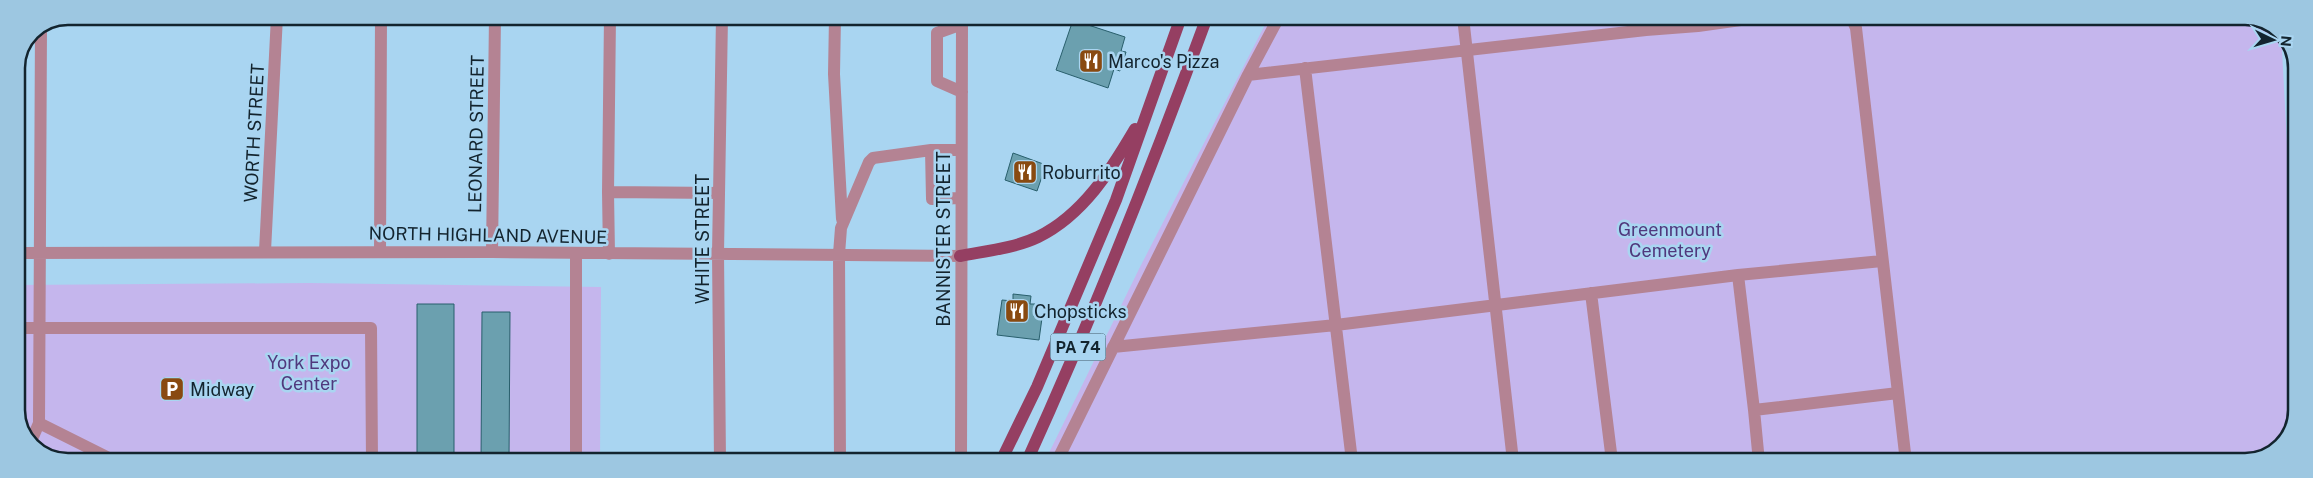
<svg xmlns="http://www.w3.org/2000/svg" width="2313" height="478" font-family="'Public Sans',sans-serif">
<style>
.green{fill:#c5b6ed}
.building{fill:#6ba0af;stroke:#295f6c}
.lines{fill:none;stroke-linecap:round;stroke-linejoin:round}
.minor{stroke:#b48393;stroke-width:12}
.major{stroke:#953f62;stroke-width:12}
.labels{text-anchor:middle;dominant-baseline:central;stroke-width:5;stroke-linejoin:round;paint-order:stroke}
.shield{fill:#a9d5f1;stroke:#405968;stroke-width:1}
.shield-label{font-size:16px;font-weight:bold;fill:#13242e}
.poi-label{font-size:18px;fill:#13242e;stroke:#a9d5f1;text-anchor:start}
.street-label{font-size:18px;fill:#13242e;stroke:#a9d5f1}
.park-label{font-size:18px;fill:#50387d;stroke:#a9d5f1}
.rim{fill:none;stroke:#13242e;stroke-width:2.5}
</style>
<rect width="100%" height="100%" fill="#a9d5f1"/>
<path class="green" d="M1269,17H2255L2281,32L2296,312V420L2279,449L2245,462L1045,461L1139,269Z
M309,283L601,287L600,461H58L31,446L17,417V285Z"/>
<path class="building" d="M1073,20L1125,37L1121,51L1126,52L1120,71L1114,69L1108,88L1056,70Z
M1013,153L1046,165L1037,191L1005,180Z
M1013,294L1031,296L1030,304H1035L1034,317L1042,318L1039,340L997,335L1002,300L1013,301Z
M417,304H454V461H417Z
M482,312H510L509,461H481Z"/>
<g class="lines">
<path class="minor" d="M835,17L834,74L842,219
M1463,17L1513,461
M1851,17L1856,28L1906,462
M1305,68L1352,461
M1248,75L1279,17
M962,92L937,81V33L962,24
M608,192L719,193
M961,198L932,199L931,150H961
M265,251L277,16
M380,252L381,16
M492,252L495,16
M16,253L492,252L960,256
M576,253V461
M609,254L608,192L610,16
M1738,275L1754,410L1898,393
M1591,293L1612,461
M17,328H371L372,461
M1113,347L1336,325L1738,275L1882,261
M1754,410L1759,462
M39,423L115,461
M30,444L39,423L41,27
M720,461L718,253L722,17
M840,461L839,254L841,228L869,162L873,158L931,150
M961,461L962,17
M1057,461L1248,75L1646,30L1698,26L1762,17"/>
<path class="major" d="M960,256C986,251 1015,248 1038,237C1083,215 1111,170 1135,129
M1001,461L1037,387L1116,200L1181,17
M1027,461C1093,316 1152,167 1207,17"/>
</g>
<defs>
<symbol id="restaurant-square" viewBox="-11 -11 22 22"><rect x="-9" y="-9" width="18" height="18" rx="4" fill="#894a10" stroke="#a9d5f1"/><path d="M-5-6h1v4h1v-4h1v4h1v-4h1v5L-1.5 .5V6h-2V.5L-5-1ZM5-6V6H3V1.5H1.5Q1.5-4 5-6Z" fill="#fff"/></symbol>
<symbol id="parking-square" viewBox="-11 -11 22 22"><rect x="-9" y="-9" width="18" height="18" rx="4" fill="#894a10" stroke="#a9d5f1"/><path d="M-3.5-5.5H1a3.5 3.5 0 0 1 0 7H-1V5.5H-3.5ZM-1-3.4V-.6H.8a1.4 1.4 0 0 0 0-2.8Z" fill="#fff"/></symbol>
</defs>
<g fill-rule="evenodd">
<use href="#restaurant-square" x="1077" y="47" width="28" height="28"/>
<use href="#restaurant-square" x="1011" y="158" width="28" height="28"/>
<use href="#restaurant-square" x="1003" y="297" width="28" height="28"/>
<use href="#parking-square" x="158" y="375" width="28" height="28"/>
</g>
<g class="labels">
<rect class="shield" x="1050.5" y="333.5" width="55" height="27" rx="4"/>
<g class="shield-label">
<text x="1078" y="347">PA 74</text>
</g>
<g class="poi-label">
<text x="1108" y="61">Marco's Pizza</text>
<text x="1042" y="172">Roburrito</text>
<text x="1034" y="311">Chopsticks</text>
<text x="190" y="389">Midway</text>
</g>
<g class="street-label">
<text transform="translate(254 133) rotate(-87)">WORTH STREET</text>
<text transform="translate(476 134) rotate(-89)">LEONARD STREET</text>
<text transform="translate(488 235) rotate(1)">NORTH HIGHLAND AVENUE</text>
<text transform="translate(702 239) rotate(-90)">WHITE STREET</text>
<text transform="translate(943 239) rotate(-90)">BANNISTER STREET</text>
</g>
<g class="park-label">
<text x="1670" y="229">Greenmount<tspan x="1670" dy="21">Cemetery</tspan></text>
<text x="309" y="362">York Expo<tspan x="309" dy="21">Center</tspan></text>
</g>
</g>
<path d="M0 0H2313V478H0ZM68 25H2245A43 43 0 0 1 2288 68V410A43 43 0 0 1 2245 453H68A43 43 0 0 1 25 410V68A43 43 0 0 1 68 25Z" fill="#9dc7e1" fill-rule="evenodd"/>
<path class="rim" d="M68 25H2245A43 43 0 0 1 2288 68V410A43 43 0 0 1 2245 453H68A43 43 0 0 1 25 410V68A43 43 0 0 1 68 25Z"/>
<g transform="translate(2273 40) rotate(95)" stroke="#a9d5f1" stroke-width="4" paint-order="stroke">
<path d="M0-4L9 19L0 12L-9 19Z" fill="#13242e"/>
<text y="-8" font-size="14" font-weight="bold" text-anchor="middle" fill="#13242e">N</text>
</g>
</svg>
